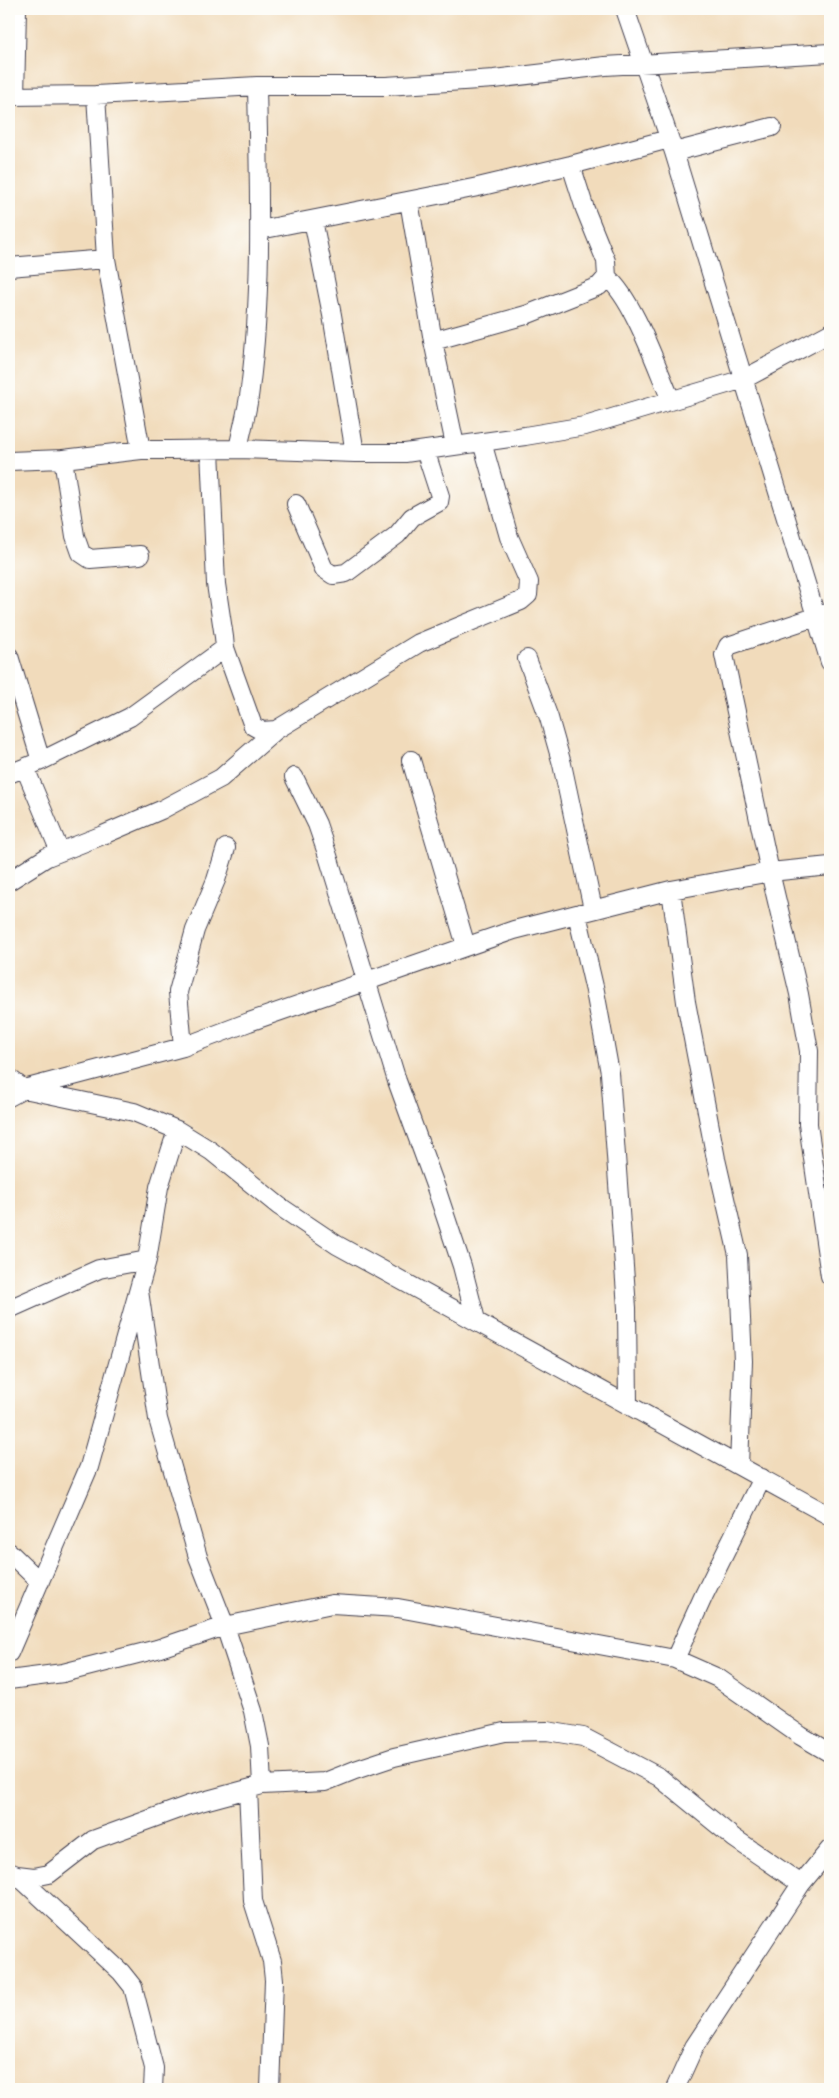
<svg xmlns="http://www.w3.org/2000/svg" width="839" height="2098" font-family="Itim,sans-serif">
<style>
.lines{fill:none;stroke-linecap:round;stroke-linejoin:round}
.minor-casing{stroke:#413e4e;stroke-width:20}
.minor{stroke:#fff;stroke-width:18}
</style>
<rect width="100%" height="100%" fill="#fdfcf7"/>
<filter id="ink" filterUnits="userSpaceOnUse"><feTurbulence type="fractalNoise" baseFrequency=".02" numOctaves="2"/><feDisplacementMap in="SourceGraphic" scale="10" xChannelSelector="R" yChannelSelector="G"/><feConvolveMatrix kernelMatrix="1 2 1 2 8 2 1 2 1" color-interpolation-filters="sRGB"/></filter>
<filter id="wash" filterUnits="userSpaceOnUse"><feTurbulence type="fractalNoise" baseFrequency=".0096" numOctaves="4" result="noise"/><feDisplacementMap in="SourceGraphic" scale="20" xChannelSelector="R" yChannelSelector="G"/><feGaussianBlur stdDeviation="1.12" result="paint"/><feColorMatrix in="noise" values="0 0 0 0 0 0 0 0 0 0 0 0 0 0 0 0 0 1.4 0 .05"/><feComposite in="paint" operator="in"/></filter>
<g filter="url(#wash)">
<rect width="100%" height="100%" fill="#f1dbbb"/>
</g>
<g filter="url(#ink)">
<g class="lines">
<defs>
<path id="minor" d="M625,9L674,152L830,662
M96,95L106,259L141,450
M9,96L96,95L257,86H386L494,79L605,66L830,53
M15,96L17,9
M674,152L772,127
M409,201L433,341L455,445
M313,220L332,315L355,453
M260,230L478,187L571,165L669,139
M9,267L106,259
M607,277C634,300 656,366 671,400
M433,341L526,315L599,286L607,277L606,261L585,209L571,165
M238,449C242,429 248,409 250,389C263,288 259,187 257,86
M210,450L216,584L224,637L225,648L253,726L262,731L276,730L419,643L521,601L528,595L529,582L509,537L482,442
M63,459L75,536L81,553L90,559L140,555
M9,461L63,459L141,450H169L238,449L355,453H405L525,436L585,426L744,379L830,333
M296,504L324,569L333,575L346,573L397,535L412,517L439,502L440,496L425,450
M830,612L728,646L724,655L770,872L799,994L809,1051L808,1124L830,1276
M9,656L41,761
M527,659L549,718L562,764L593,909
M411,760L466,946
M25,768L60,852
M9,774L41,761L130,717L225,648
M294,777L317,824L328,856L397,1081L436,1188L462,1266L476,1320
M9,881L47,857L103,835L161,810L221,778L276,730
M671,890L686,1002L716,1159L738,1255L743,1361L739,1466
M577,914L595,991L610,1073L627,1308L628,1405
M183,1047L178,992L195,930L216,880L226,848
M9,1078L24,1089L134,1112L177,1130L211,1151L279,1206L337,1245L830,1516
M9,1097L24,1089L183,1047L249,1022L514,930L671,890L770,872L830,866
M139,1291L158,1419L198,1557L225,1626L253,1711L260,1746L262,1785
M9,1309L99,1269L147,1260
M9,1552L40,1582
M9,1653L89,1467L147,1260L159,1187L177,1130
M675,1659L704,1595L762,1478
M9,1680L63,1673L157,1649L225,1626L332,1604L398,1608L675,1659L718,1678L801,1736L830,1753
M248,1789L253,1901L272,1961L274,1980L270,2089
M9,1872L17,1875L34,1877L49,1874L93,1840L189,1805L248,1789L262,1785L325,1782L355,1770L394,1757L504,1732L547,1731L583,1737L659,1777L734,1838L801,1884
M17,1875L121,1972L133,1987L154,2068L153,2089
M675,2089L694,2047L801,1884L830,1849"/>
</defs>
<use href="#minor" class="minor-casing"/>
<use href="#minor" class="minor"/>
</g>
</g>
<rect width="839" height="2098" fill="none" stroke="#fdfcf7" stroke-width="30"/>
</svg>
